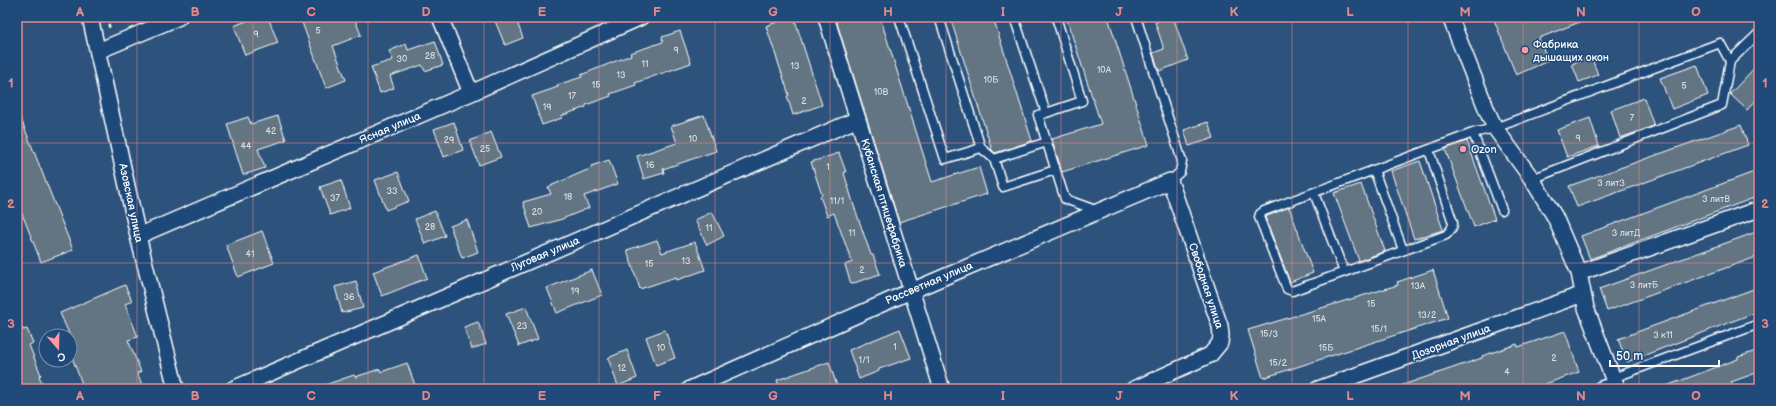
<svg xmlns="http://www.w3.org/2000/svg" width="1776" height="406" font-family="'Balsamiq Sans',sans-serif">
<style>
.building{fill:#637583;stroke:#fff}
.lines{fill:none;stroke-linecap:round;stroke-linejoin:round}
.lane-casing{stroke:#fff;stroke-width:11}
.street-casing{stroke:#fff;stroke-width:18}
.path{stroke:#fff;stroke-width:2.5;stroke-dasharray:4 3;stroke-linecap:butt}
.lane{stroke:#1f4a7a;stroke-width:8}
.street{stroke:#1f4a7a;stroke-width:15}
.grid{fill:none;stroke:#e88989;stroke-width:1;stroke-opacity:0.55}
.poi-dot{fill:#ff9aa2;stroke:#1f4a7a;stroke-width:1.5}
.labels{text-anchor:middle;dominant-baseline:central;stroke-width:3;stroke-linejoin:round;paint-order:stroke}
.number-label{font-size:9px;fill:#d8dce0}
.poi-label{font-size:11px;fill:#fff;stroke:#1f4a7a;text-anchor:start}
.street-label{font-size:11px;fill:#fff;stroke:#1f4a7a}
.neatline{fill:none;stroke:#e88989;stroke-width:1.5}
.grid-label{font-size:13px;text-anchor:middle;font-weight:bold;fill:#e88989}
</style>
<rect width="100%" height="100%" fill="#2d537c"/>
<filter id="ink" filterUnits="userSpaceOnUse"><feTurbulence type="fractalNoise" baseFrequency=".025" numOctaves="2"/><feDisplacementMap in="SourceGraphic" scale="8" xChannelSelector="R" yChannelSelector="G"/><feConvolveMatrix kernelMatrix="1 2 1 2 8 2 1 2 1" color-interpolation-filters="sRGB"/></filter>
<g filter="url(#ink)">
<path class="building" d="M256,17H268L278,43L245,55L234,26Z
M300,17H354L361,35L333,46L346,80L326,88Z
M505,17H515L523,38L505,45L495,21Z
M791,17H794L822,105L793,115L787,96L789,95L766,26Z
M835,17H880L932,182L979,167L987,194L899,222Z
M950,17H993L1032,141L995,153L992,150Z
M1066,17H1108L1149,145L1062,172L1052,139L1101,124Z
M1170,17H1173L1188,60L1159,71L1153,53L1164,49L1155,22Z
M1493,17H1590V18L1539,38L1548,61L1516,75Z
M680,31L691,63L635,83L636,85L610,94L611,96L586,105V107L561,116L562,118L542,125L532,96L558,87L557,85L582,77L581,75L631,55L630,53L663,42L662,37Z
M435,41L443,65L425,71L422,65L390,76L394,88L380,93L371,67L393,60L389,51L406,44L408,50Z
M1591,56L1598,75L1579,82L1572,64Z
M1759,63V97L1747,110L1730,94Z
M1697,65L1708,95L1672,109L1660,78Z
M1644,98L1654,126L1620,138L1611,110Z
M17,109L73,250L41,262L17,201Z
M704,115L716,151L663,169L664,173L644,179L637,156L677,143L671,126Z
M278,116L286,140L258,149L265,168L243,175L227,124L248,117L251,124Z
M1590,118L1599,146L1567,157L1557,130Z
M454,122L463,150L444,157L434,129Z
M1208,122L1214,138L1189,146L1184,130Z
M1741,125L1748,145L1577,207L1569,186Z
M491,132L501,157L479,165L470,141Z
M1467,141L1495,219L1474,227L1445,149Z
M839,153L846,172L844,173L854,206L871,255H873L880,274L851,284L845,265L852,262L834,213L827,216L820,196L822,195L811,162Z
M609,160L618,184L584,196L589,208L562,219L531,228L523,202L551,194L548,187L592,168L591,166Z
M1420,161L1443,230L1414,239L1391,171Z
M398,172L409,201L386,210L375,180Z
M1754,172L1759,186V196L1590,259L1581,236Z
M341,180L350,208L330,215L320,187Z
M1361,184L1385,251L1359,261L1334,193Z
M1289,207L1313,273L1290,282L1265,217Z
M435,211L445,236L425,244L415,219Z
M712,212L724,236L707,245L695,220Z
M467,220L478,252L462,258L450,226Z
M262,231L274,263L238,277L226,245Z
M1759,231V256L1607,311L1599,289Z
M657,240L662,253L695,242L705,270L677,280L676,277L640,289L627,250Z
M419,255L427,278L382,296L373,272Z
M592,270L602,295L557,313L547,288Z
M1433,270L1448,318L1263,378L1248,330L1398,285L1397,282Z
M356,281L363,308L342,313L335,287Z
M125,285L132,301L125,304L138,337L128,340L141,372L137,373L144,389H84L70,352V336L60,313Z
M1759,287V311L1627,362L1618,339Z
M526,307L538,339L519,346L506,314Z
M17,316L23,330L27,329L33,343L29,345L41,375L39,376L44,389H23L17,375Z
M478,322L486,344L472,349L464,327Z
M900,329L911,358L879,369V371L859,379L849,350Z
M665,330L675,358L656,365L646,337Z
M1565,331L1579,372L1531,389H1398L1397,387L1482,358V356L1517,344L1518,347Z
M627,350L637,378L618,386L608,358Z
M1759,350V372L1731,382L1733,386L1725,389H1661V388L1738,359V357Z
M829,362L838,389H780L777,380Z
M407,363L415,385L405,389H320L319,387L354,375L355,377L380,369L381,372Z"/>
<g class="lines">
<defs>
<path id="lane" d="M899,17L945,159L981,148
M939,17L981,148L994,159
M1014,17L1046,113L1082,101L1056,17
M1136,17L1182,161L1180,172L1170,181
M1046,113L1038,115L1065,199L1098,211
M1473,133L1502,210
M1047,142L994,159L1003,187L1055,170
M1429,150L1453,223C1453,228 1450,231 1446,235L1292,291L1287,289L1259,217L1260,214L1264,211L1473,133L1495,128L1720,43L1730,61L1759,33
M1374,170L1403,250
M1532,179L1722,105L1730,61
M1314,193L1344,272
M1613,378L1759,324"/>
<path id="street" d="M90,17L138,236L176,389
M440,17L471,93
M826,17L942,389
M1450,17L1488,113L1495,128L1532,179L1555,217L1579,273L1586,308L1617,389
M98,51L179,17
M138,236L471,93L641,17
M1579,273L1759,209
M233,389L858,119
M690,389L911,291L1170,181L1220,326L1221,335L1220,343L1210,355L1134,389
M1318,389L1583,294
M1601,389L1616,384"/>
</defs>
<use href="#lane" class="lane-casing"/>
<use href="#street" class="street-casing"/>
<path class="path" d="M107,17L110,30"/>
<use href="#lane" class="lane"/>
<use href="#street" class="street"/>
</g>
</g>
<path class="grid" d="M137,17V389M253,17V389M368,17V389M484,17V389M599,17V389M715,17V389M830,17V389M946,17V389M1061,17V389M1177,17V389M1292,17V389M1408,17V389M1523,17V389M1639,17V389M17,143H1759M17,263H1759"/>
<g class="poi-dot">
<circle cx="1525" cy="50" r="4"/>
<circle cx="1463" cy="149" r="4"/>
</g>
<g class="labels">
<g class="number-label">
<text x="318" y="31">5</text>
<text x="256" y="34">9</text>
<text x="676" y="50">9</text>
<text x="430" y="56">28</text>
<text x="402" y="59">30</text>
<text x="645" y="64">11</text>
<text x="795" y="66">13</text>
<text x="1104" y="70">10А</text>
<text x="621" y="75">13</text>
<text x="991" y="80">10Б</text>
<text x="596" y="85">15</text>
<text x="1684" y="86">5</text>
<text x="881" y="92">10В</text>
<text x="572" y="96">17</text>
<text x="804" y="101">2</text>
<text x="547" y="107">19</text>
<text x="1632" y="118">7</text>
<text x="271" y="131">42</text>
<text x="1578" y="138">9</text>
<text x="693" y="139">10</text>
<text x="449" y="140">29</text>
<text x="246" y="146">44</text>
<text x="485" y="149">25</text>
<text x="650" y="165">16</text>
<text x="828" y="167">1</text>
<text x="1611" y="183">3 литЗ</text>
<text x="392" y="191">33</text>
<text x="568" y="197">18</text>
<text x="335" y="198">37</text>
<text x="1716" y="199">3 литВ</text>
<text x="837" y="201">11/1</text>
<text x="537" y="212">20</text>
<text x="430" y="227">28</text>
<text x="709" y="228">11</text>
<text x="852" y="233">11</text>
<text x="1626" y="233">3 литД</text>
<text x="250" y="254">41</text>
<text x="686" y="261">13</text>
<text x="649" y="264">15</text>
<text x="862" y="270">2</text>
<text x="1644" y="285">3 литБ</text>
<text x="1418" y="286">13А</text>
<text x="575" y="291">19</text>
<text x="349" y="297">36</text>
<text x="1371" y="304">15</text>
<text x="1427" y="315">13/2</text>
<text x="1319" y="319">15А</text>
<text x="522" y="326">23</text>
<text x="1379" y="329">15/1</text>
<text x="1269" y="334">15/3</text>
<text x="1663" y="335">3 к11</text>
<text x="895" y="347">1</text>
<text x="661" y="348">10</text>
<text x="1326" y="348">15Б</text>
<text x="1554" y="358">2</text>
<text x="864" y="360">1/1</text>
<text x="1278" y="363">15/2</text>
<text x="622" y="368">12</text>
<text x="1507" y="372">4</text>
</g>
<g class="poi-label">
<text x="1533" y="44">Фабрика<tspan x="1533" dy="13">дышащих окон</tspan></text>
<text x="1471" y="149">Ozon</text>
</g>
<g class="street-label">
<text transform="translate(390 128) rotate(-23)">Ясная улица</text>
<text transform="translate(131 203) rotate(78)">Азовская улица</text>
<text transform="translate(884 203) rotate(73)">Кубанская птицефабрика</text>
<text transform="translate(545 254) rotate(-23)">Луговая улица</text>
<text transform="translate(929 283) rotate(-23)">Рассветная улица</text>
<text transform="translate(1206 286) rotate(72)">Свободная улица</text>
<text transform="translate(1451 342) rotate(-20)">Дозорная улица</text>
</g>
</g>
<rect width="1776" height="406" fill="none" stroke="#1f4a7a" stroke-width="44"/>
<g transform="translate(58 348) rotate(160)"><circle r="19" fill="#1f4a7a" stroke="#7992af"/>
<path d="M0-3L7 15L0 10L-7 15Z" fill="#ff9aa2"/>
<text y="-6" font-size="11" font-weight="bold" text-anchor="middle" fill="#ffffff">С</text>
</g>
<path d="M1610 360v6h109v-6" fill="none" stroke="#ffffff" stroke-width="2"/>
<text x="1616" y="360" font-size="12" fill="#ffffff" stroke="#1f4a7a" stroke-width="3" paint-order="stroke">50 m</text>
<rect x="22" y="22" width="1732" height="362" class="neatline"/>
<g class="grid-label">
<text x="80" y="16">A</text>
<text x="195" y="16">B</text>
<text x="311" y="16">C</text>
<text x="426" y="16">D</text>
<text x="542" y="16">E</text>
<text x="657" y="16">F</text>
<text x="773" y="16">G</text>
<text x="888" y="16">H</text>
<text x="1003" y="16">I</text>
<text x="1119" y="16">J</text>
<text x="1234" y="16">K</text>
<text x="1350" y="16">L</text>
<text x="1465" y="16">M</text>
<text x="1581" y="16">N</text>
<text x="1696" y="16">O</text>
<text x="11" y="87">1</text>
<text x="1765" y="87">1</text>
<text x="11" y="208">2</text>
<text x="1765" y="208">2</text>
<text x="11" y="328">3</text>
<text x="1765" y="328">3</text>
<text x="80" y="400">A</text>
<text x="195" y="400">B</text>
<text x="311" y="400">C</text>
<text x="426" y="400">D</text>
<text x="542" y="400">E</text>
<text x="657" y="400">F</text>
<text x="773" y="400">G</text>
<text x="888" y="400">H</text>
<text x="1003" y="400">I</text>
<text x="1119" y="400">J</text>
<text x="1234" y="400">K</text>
<text x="1350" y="400">L</text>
<text x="1465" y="400">M</text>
<text x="1581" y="400">N</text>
<text x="1696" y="400">O</text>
</g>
</svg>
